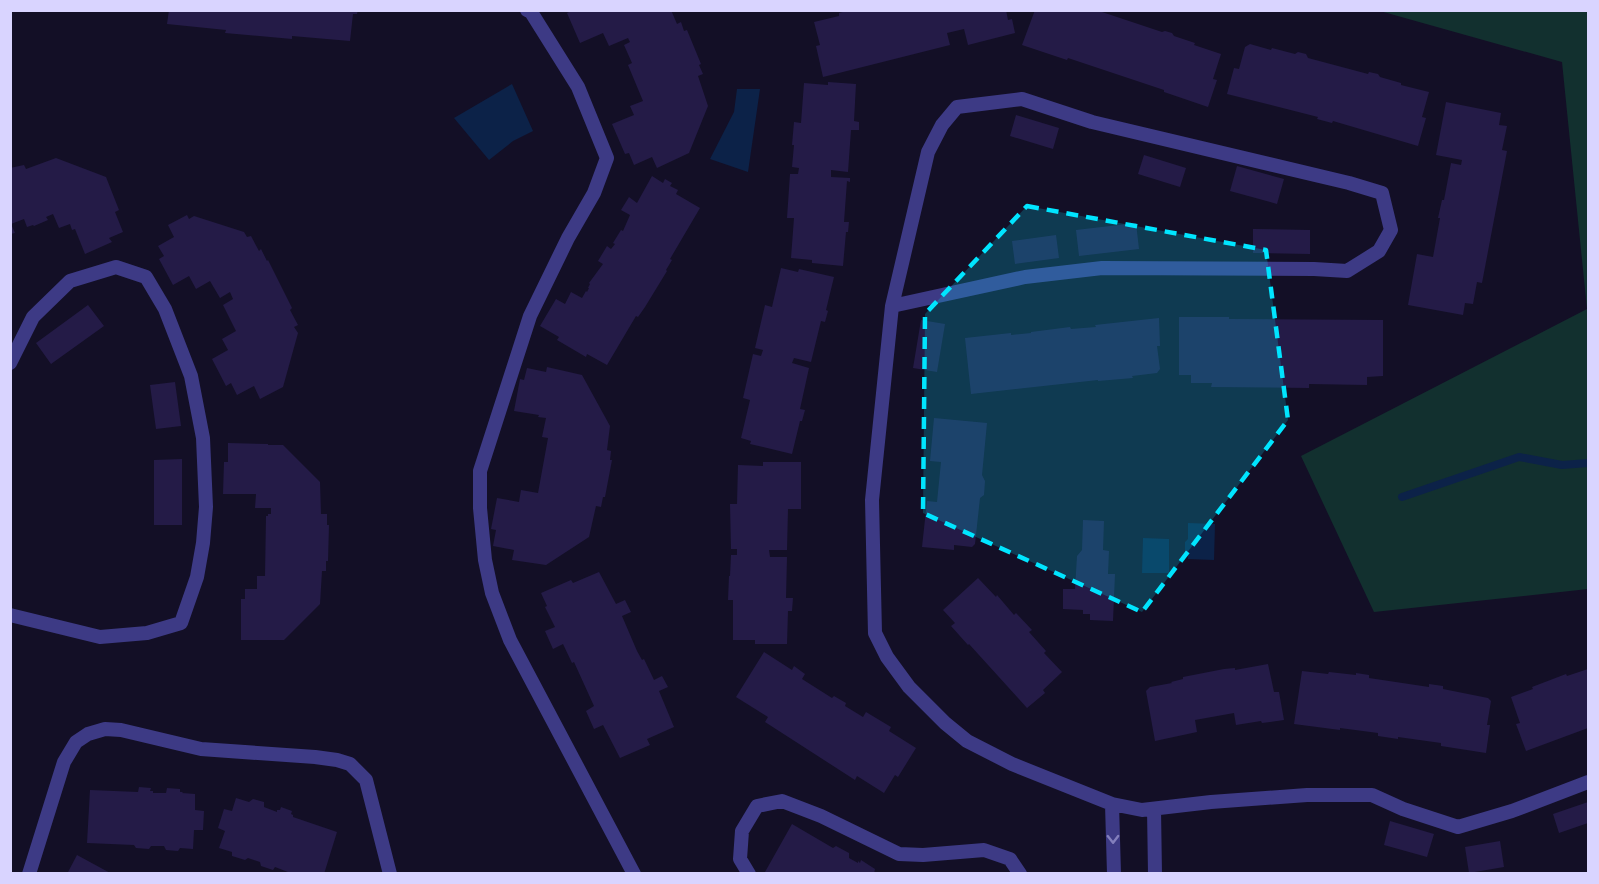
<svg xmlns="http://www.w3.org/2000/svg" width="1599" height="884" font-family="'DM Sans',sans-serif">
<style>
.green{fill:#12302f}
.water{fill:#0c2248}
.lines{fill:none;stroke-linecap:round;stroke-linejoin:round}
.stream{stroke:#0c2248;stroke-width:8}
.building{fill:#241b47}
.lane{stroke:#3d3a85;stroke-width:14}
.oneway{stroke:#837fbc}
.marked{fill:#00e5ff;fill-opacity:0.2;stroke:#00e5ff;stroke-width:4.5;stroke-dasharray:12 8;stroke-linejoin:round}
</style>
<rect width="100%" height="100%" fill="#130f26"/>
<path class="green" d="M1380,11H1588V589L1374,612L1301,456L1587,309L1562,62Z"/>
<path class="water" d="M512,84L533,131L513,141L489,160L454,118Z
M737,89H760L748,172L710,159L734,112Z
M1188,523L1215,524L1214,560L1188,559V555L1185,552V542L1188,539Z
M1143,538L1169,539V573H1142Z"/>
<g class="lines">
<path class="stream" d="M1402,497L1519,457L1562,465L1588,463"/>
</g>
<path class="building" d="M169,10H358L357,14H353L350,41L292,36V39L225,33L226,30L167,24Z
M568,10H671L677,24L681,22L684,31L687,30L701,64L699,65L703,74L698,76L708,106L689,153L657,168L652,157L634,165L629,153L625,154L612,124L634,115L630,106L643,101L628,65L632,63L624,45L630,42L628,38L609,46L603,33L580,43L567,13L569,12Z
M850,10H1006L1008,20L1012,19L1015,33L968,45L964,29L947,33L950,45L823,77L816,46L820,45L814,22L839,16V13Z
M1035,10H1101L1102,12L1162,32L1165,31L1172,33L1174,36L1195,43L1194,45L1221,54L1213,79L1217,80L1208,107L1164,92V90L1068,58L1067,60L1022,45Z
M1250,44L1271,50L1272,48L1295,54L1298,52L1306,54L1308,58L1368,74L1369,72L1378,74L1380,77L1401,83V85L1429,92L1422,117L1426,118L1418,146L1333,121L1332,123L1317,119L1318,117L1227,94L1234,68L1239,69L1245,47Z
M828,82L856,84L854,121L859,122V130H851L848,172L831,170V177L850,178V182L847,181L844,222H849L848,232H846L843,266L812,263V260L791,258L794,218H787L790,174H798L799,168L792,167L794,145H792L794,122L801,123L804,83L828,85Z
M1446,102L1501,113L1499,125L1507,126L1502,150L1507,151L1482,283L1477,282L1473,304L1465,303L1463,315L1408,305L1417,254L1433,257L1440,218H1438L1442,200H1444L1451,163L1461,165L1462,160L1436,155Z
M1016,115L1059,128L1053,149L1010,136Z
M1144,155L1186,168L1180,187L1138,174Z
M56,158L106,177L119,210L115,212L123,232L109,238L112,242L85,254L75,229L72,230L70,224L59,228L53,214L46,217L48,220L34,226L33,225L27,227L24,219L11,224L15,233L10,234V168L24,165L26,169Z
M1237,166L1284,179L1277,204L1230,191Z
M652,176L663,183L665,179L672,183L670,186L678,190L676,194L700,208L670,259L672,260L666,270L667,271L645,307L638,317L636,316L607,365L587,354L586,357L557,340L559,337L540,326L556,299L565,304L571,292L582,298L586,291L587,292L589,288H588L590,284L589,283L603,264L598,261L607,246L611,249L615,244L613,243L621,230L623,231L630,215L621,210L629,197L637,203Z
M187,215L189,219L194,216L244,232L247,237L251,236L259,251L261,249L267,261L268,260L292,308L290,310L298,325L294,327L298,333L283,387L260,399L254,386L237,395L231,383L226,386L212,359L228,350L222,339L236,331L223,305L233,299L230,292L220,298L210,281L196,289L189,276L173,285L159,259L164,256L158,246L174,237L168,225Z
M1136,223L1139,249L1079,256L1076,230Z
M1253,229L1310,230V254L1253,253Z
M1056,235L1059,258L1015,264L1012,241Z
M781,268L798,272L799,269L834,277L826,310L828,311L825,322L821,321L811,362L794,358L792,363L809,368L800,409L805,410L802,421H800L792,454L750,444L751,441L741,438L750,400L743,398L753,354L761,356L763,350L755,348L765,305L772,307Z
M88,305L104,326L51,364L36,343Z
M1179,317H1229V319L1383,320V376L1367,377V385L1309,384V388L1211,387L1212,383H1191V375H1179Z
M1159,318L1160,346H1157L1160,369L1157,373L1132,376L1133,378L1098,381V380L971,394L965,338L1011,333V335L1031,333V332L1070,327L1071,329L1096,327L1095,325Z
M921,320L945,324L937,372L913,368Z
M547,367L582,375L610,426L607,450L611,451L610,460H612L605,497H603L601,507L596,506L589,537L546,565L512,560L514,550L493,546L496,530L491,529L497,498L519,502L521,490L538,493L548,438L542,437L546,418L538,417L539,415L514,411L520,379L524,380L527,368L546,372Z
M175,382L181,426L156,429L150,385Z
M934,418L987,423L982,475L985,481L984,495L980,498L975,544L972,547L954,545V550L922,547L927,501L937,502L941,462L930,461Z
M228,443L268,444V445H283L320,482L321,514H327V525H329L328,561H326V571H322L320,604L284,640H241V599H245V589H257V576H265L266,516H268V514H271V508H255L256,494H223L224,462H228Z
M182,459V525H154V460Z
M763,462H801V509H788L787,550H769L770,557H787L786,598H793L792,611H788L787,644H755V640H733V600H728L729,576H730L731,555H737V549H731L730,504H737L738,465L763,466Z
M1083,520L1104,521L1103,550L1109,551L1108,574H1115L1113,621L1090,620V614H1083V610L1063,609V589H1075L1077,556L1082,550Z
M599,572L616,604L625,600L631,612L622,616L637,651L642,660L644,659L654,680L662,676L668,687L659,691L674,727L647,739L650,745L620,758L603,725L594,729L586,711L594,706L574,662L572,663L563,644L553,649L545,631L555,627L545,607L547,606L541,593L571,580L573,583Z
M978,578L996,597L997,595L1014,615L1016,613L1032,630L1029,632L1046,651L1044,653L1062,672L1043,690L1045,693L1027,708L969,644L968,645L951,626L955,623L943,610Z
M764,652L792,670L794,666L805,674L802,679L832,698L834,696L846,703L845,706L863,717L866,712L891,727L889,731L916,748L898,777L895,775L884,793L857,776L855,780L765,722L768,717L736,697Z
M1268,664L1274,692H1279L1284,720L1262,723L1261,721L1236,725L1234,713L1195,720L1197,732L1155,741L1146,691L1150,687L1172,683L1171,682L1183,679V677L1224,669L1235,668V670Z
M1588,669V728L1526,751L1516,724L1520,723L1511,697L1533,689L1532,687L1566,674L1567,676Z
M1302,671L1328,674L1329,672L1356,675V673L1369,675V678L1429,687V684L1443,686V689L1488,698L1491,701L1487,725H1490L1486,753L1441,746V743L1398,737V739L1378,736V733L1340,728V730L1294,724Z
M139,787L151,788L150,791H153V793H166L167,788L180,789V792H183L182,793L195,794V810L204,811L203,830H194L193,849L180,848L178,851L166,850L164,846H151L149,849L136,848L134,845L87,843L90,790L138,792Z
M236,798L249,802L253,799L264,802V807L277,812V810H280L281,807L292,811L291,814L293,815V817L337,832L324,874H293L275,867L273,870L261,866L260,862L248,858L245,860L232,856V852L219,848L225,831L218,828L224,809L232,811Z
M1588,802V823L1559,833L1553,814Z
M1390,821L1434,834L1427,857L1384,845Z
M792,824L833,848L836,846L849,853V858L858,863V861L860,863L861,860L875,869L874,874H768L765,872Z
M1500,841L1504,867L1469,873L1465,847Z
M77,855L112,874H67Z"/>
<g class="lines">
<path class="lane" d="M527,10L531,12L578,87L607,158L594,193L568,238L530,316L480,471V508L485,560L492,593L510,640L634,874
M892,306L1025,277L1102,268L1314,269L1347,271L1379,251L1391,230L1382,193L1349,183L1092,122L1022,99L957,107L942,125L928,152L892,306L872,500L875,633L887,657L909,687L945,723L967,741L1012,764L1112,804L1142,810L1211,802L1307,795H1372L1403,809L1458,827L1512,811L1588,782
M10,363L33,317L70,281L116,267L146,277L165,309L191,376L203,438L206,507L203,543L197,577L181,623L147,633L100,637L10,615
M1112,804L1114,874
M1154,809L1155,874
M29,874L64,762L76,742L88,734L105,729L121,730L201,749L315,757L337,760L350,764L366,780L390,874
M749,874L740,859L742,831L757,806L782,801L821,816L899,854L923,855L984,850L1010,859L1020,874"/>
</g>
<defs><path id="oneway-chevron" d="M-2-3.5L2.5 0L-2 3.5" fill="none" stroke-width="1.6" stroke-linecap="round" stroke-linejoin="round" transform="scale(1.5)"/></defs>
<use class="oneway" href="#oneway-chevron" transform="translate(1113 839) rotate(89)"/>
<path class="marked" d="M1027,206L1266,250L1288,420L1142,612L923,513L925,314Z"/>
<rect width="1599" height="884" fill="none" stroke="#d9d4ff" stroke-width="24"/>
</svg>
